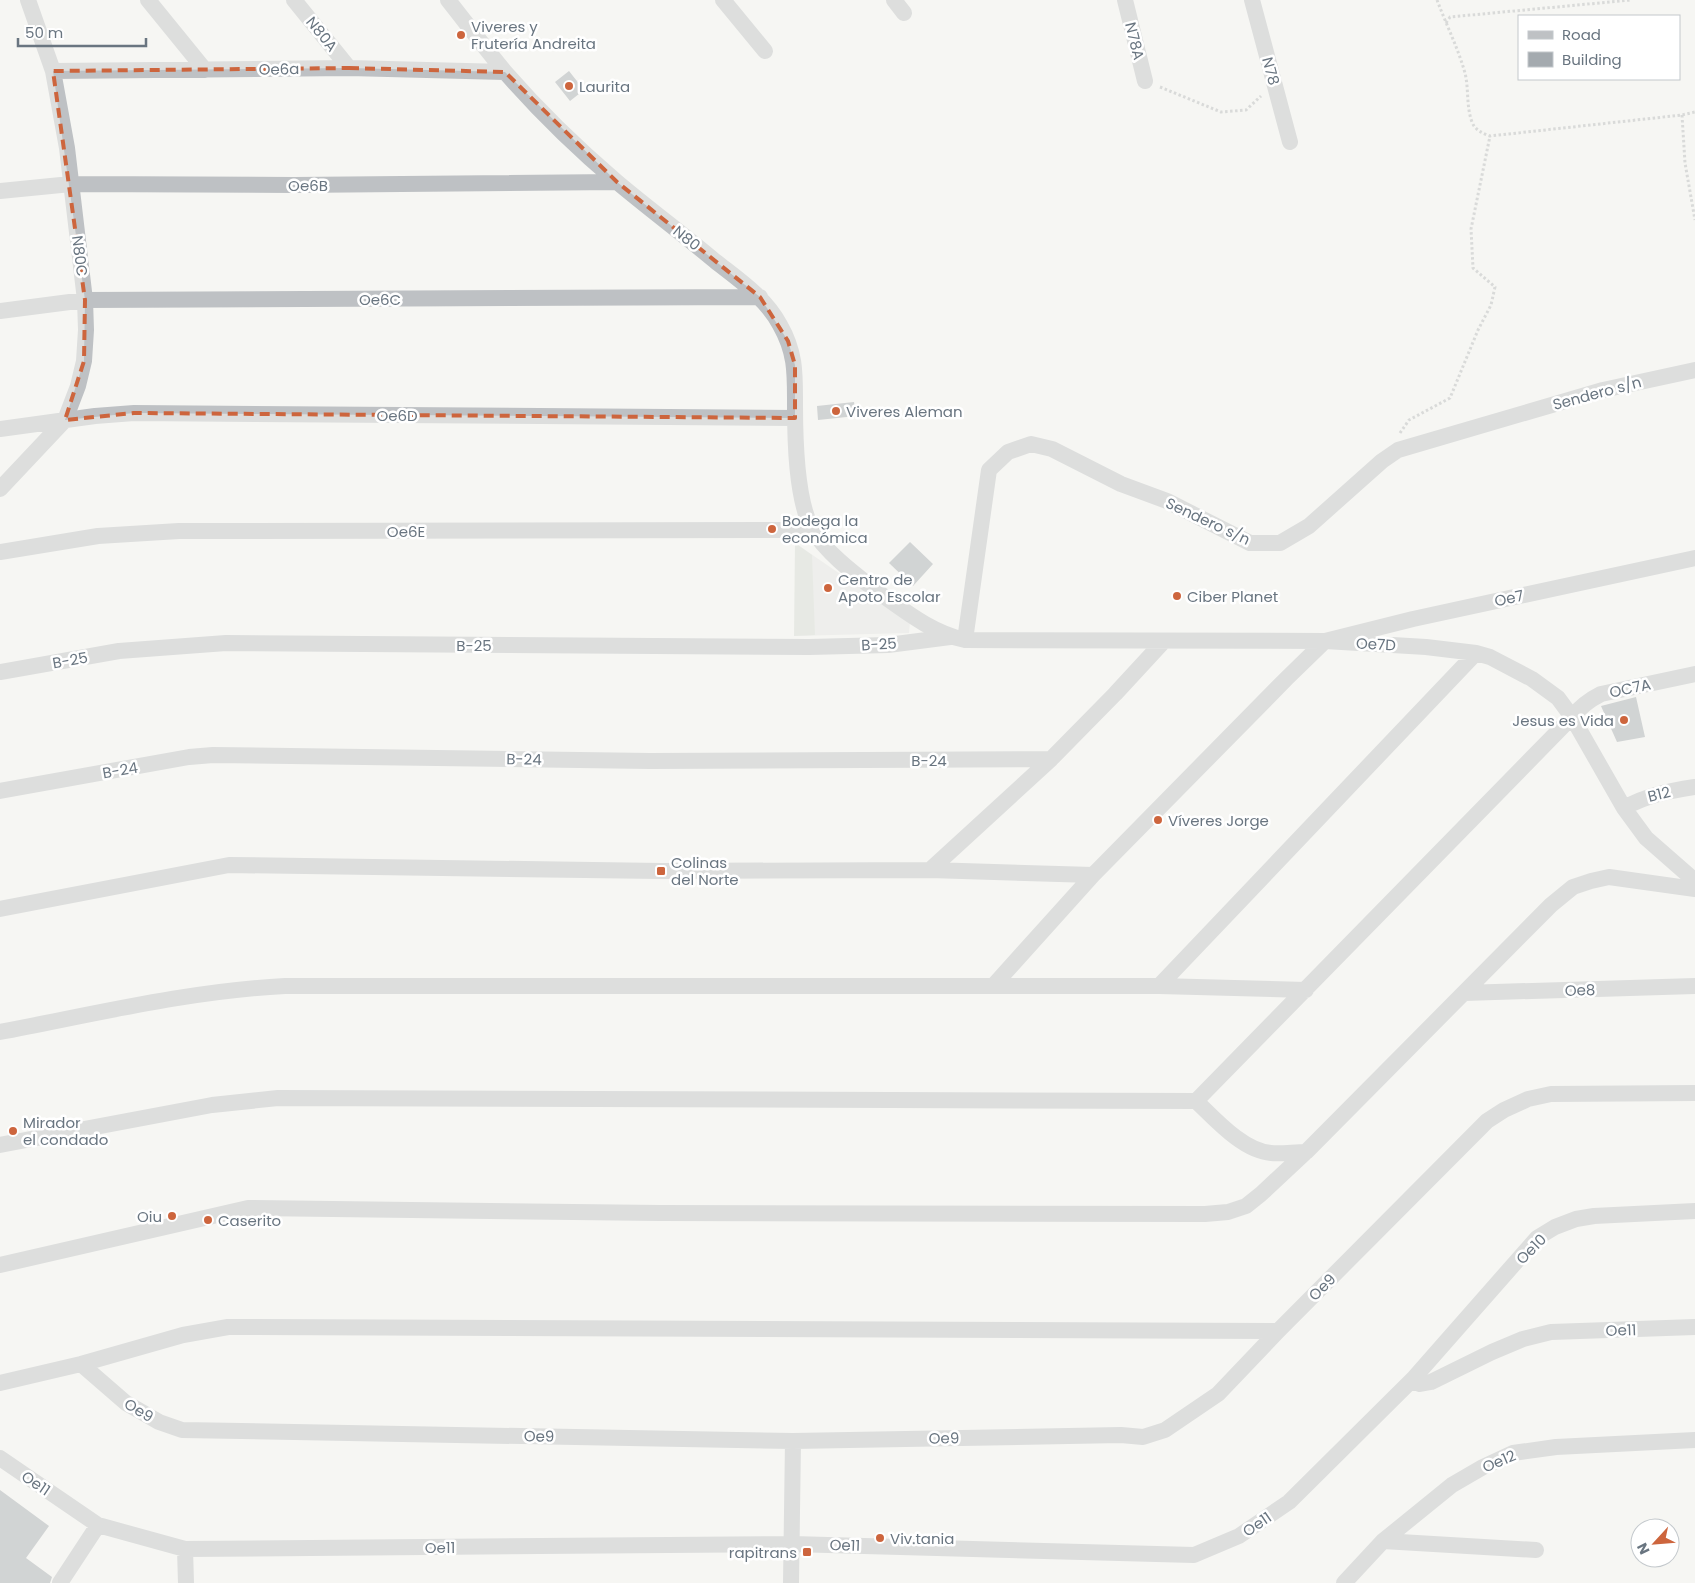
<svg xmlns="http://www.w3.org/2000/svg" width="1695" height="1583" font-family="Poppins,sans-serif">
<style>
.built{fill:#e4e5e4}
.green{fill:#d5dad3}
.building{fill:#a4aaaf}
.lines{fill:none;stroke-linecap:round;stroke-linejoin:round}
.path{stroke:#b6b9bb;stroke-width:3;stroke-dasharray:2.5 2.5;stroke-linecap:butt}
.street{stroke:#bec1c4;stroke-width:16}
.marked{fill:none;stroke:#cd653d;stroke-width:4;stroke-dasharray:10 6;stroke-linejoin:round}
.poi-dot{fill:#cd653d;stroke:#fff;stroke-width:2}
.labels{text-anchor:middle;dominant-baseline:central;stroke-width:5;stroke-linejoin:round;paint-order:stroke}
.poi-label{font-size:15px;fill:#697580;stroke:#fff;text-anchor:start}
.street-label{font-size:15px;fill:#697580;stroke:#fff}
</style>
<rect width="100%" height="100%" fill="#f6f6f3"/>
<path class="built" d="M795,543L910,622L909,633L795,636Z"/>
<path class="green" d="M795,543L812,555L815,635L794,636Z"/>
<path class="building" d="M569,71L584,90L570,101L555,82Z
M854,402L856,416L818,420L817,406Z
M910,542L933,564L913,586L889,563Z
M1636,697L1645,737L1617,742L1601,706Z
M0,1490L49,1526L26,1558L52,1577L50,1583H0Z"/>
<g class="lines">
<path class="path" d="M1437,0C1446,24 1458,48 1465,73C1469,89 1466,106 1472,122C1475,130 1482,133 1490,136L1682,115L1695,112
M1446,23L1450,17L1631,0
M1160,87L1221,112L1246,110L1261,96
M1682,115L1685,163L1695,220
M1400,433L1409,420L1450,398L1478,330L1491,305L1495,287L1473,268L1471,229L1490,136"/>
<path class="street" d="M148,0L205,70
M294,0L349,68
M448,0C467,24 485,48 505,72C539,111 577,148 617,182C649,209 683,234 715,261C739,280 765,297 780,325C796,353 795,374 795,405C795,439 796,499 812,529C826,553 856,575 878,592C905,611 932,633 965,640L1325,641L1426,647L1476,653L1490,657L1532,679L1558,698L1572,717L1624,808L1646,838L1695,881
M723,0L765,51
M894,0L904,13
M1125,0L1145,81
M1252,0L1290,142
M53,71L349,68L505,72
M0,191L71,184L294,185L617,182
M0,311L85,300L760,297
M0,429L95,416L134,413L795,418
M0,489L65,420L78,386L84,361L86,330L85,300L67,148L53,71L28,0
M0,552L98,536L179,531L813,530
M965,640L989,470L1008,452L1031,444L1052,449L1121,484L1167,501L1250,543H1280L1309,526L1382,461L1398,450L1603,390L1695,370
M0,672L119,651L226,643L809,647L888,645L950,637
M0,791L189,757L213,755L650,761L1051,759
M1624,808C1647,795 1669,791 1695,787
M930,870L1051,759L1115,694L1163,642
M0,909L229,865L661,871L930,870L1093,875
M993,986L1093,875L1287,678L1325,641L1413,619L1695,558
M1159,986L1476,653
M1464,993L1695,986
M0,1032C95,1014 189,991 285,986H1159L1306,990
M1196,1101L1572,717C1581,706 1589,700 1601,694L1695,674
M0,1145L212,1105L278,1098L1196,1101C1215,1119 1243,1151 1271,1153C1282,1154 1294,1152 1306,1152
M0,1265L248,1208L660,1213L1205,1214L1228,1212L1246,1206L1261,1194L1306,1152L1551,905L1573,887L1591,881L1609,877L1695,889
M81,1364L126,1403L159,1422L182,1430L793,1441L1121,1435L1143,1437L1165,1430L1218,1394L1278,1331L1487,1121L1504,1110L1528,1099L1551,1094L1695,1093
M1413,1379L1415,1382L1420,1384L1431,1382L1492,1352L1523,1339L1551,1332L1695,1327
M0,1383L81,1364L183,1335L228,1327L1278,1331
M0,1458L98,1525L185,1549L792,1544L1194,1555L1239,1536L1289,1502L1413,1379L1537,1238L1555,1227L1576,1219L1594,1216L1695,1211
M1383,1541L1536,1550
M185,1549L186,1583
M60,1583L98,1525
M791,1583L793,1441
M1344,1583L1383,1541L1452,1485L1483,1467L1513,1453L1556,1447L1695,1440"/>
</g>
<path d="M0 0H1695V1583H0ZM349,68L505,72L617,182L760,297L788,341L795,365V418L134,413L65,420L84,361L85,300L53,71Z" fill="#f6f6f3" fill-opacity=".55" fill-rule="evenodd"/>
<path class="marked" d="M349,68L505,72L617,182L760,297L788,341L795,365V418L134,413L65,420L84,361L85,300L53,71Z"/>
<g class="poi-dot">
<circle cx="461" cy="35" r="5"/>
<circle cx="569" cy="86" r="5"/>
<circle cx="836" cy="411" r="5"/>
<circle cx="772" cy="529" r="5"/>
<circle cx="828" cy="588" r="5"/>
<circle cx="1177" cy="596" r="5"/>
<circle cx="1624" cy="720" r="5"/>
<circle cx="1158" cy="820" r="5"/>
<rect x="656" y="866" width="10" height="10" rx="2.5"/>
<circle cx="13" cy="1131" r="5"/>
<circle cx="172" cy="1216" r="5"/>
<circle cx="208" cy="1220" r="5"/>
<circle cx="880" cy="1538" r="5"/>
<rect x="802" y="1547" width="10" height="10" rx="2.5"/>
</g>
<g class="labels">
<g class="poi-label">
<text x="471" y="26">Viveres y<tspan x="471" dy="17">Frutería Andreita</tspan></text>
<text x="579" y="86">Laurita</text>
<text x="846" y="411">Viveres Aleman</text>
<text x="782" y="520">Bodega la<tspan x="782" dy="17">económica</tspan></text>
<text x="838" y="579">Centro de<tspan x="838" dy="17">Apoto Escolar</tspan></text>
<text x="1187" y="596">Ciber Planet</text>
<text x="1614" y="720" text-anchor="end">Jesus es Vida</text>
<text x="1168" y="820">Víveres Jorge</text>
<text x="671" y="862">Colinas<tspan x="671" dy="17">del Norte</tspan></text>
<text x="23" y="1122">Mirador<tspan x="23" dy="17">el condado</tspan></text>
<text x="162" y="1216" text-anchor="end">Oiu</text>
<text x="218" y="1220">Caserito</text>
<text x="890" y="1538">Viv.tania</text>
<text x="797" y="1552" text-anchor="end">rapitrans</text>
</g>
<g class="street-label">
<text transform="translate(322 34) rotate(51)">N80A</text>
<text transform="translate(1135 41) rotate(76)">N78A</text>
<text transform="translate(279 69) rotate(-1)">Oe6a</text>
<text transform="translate(1271 71) rotate(75)">N78</text>
<text x="308" y="185">Oe6B</text>
<text transform="translate(687 238) rotate(39)">N80</text>
<text transform="translate(80 256) rotate(83)">N80C</text>
<text x="380" y="299">Oe6C</text>
<text transform="translate(1597 393) rotate(-15)">Sendero s/n</text>
<text x="397" y="415">Oe6D</text>
<text transform="translate(1208 521) rotate(25)">Sendero s/n</text>
<text x="406" y="531">Oe6E</text>
<text transform="translate(1509 598) rotate(-12)">Oe7</text>
<text transform="translate(879 644) rotate(-3)">B-25</text>
<text transform="translate(1376 644) rotate(3)">Oe7D</text>
<text x="474" y="645">B-25</text>
<text transform="translate(70 660) rotate(-10)">B-25</text>
<text transform="translate(1630 688) rotate(-12)">OC7A</text>
<text transform="translate(524 759) rotate(1)">B-24</text>
<text x="929" y="760">B-24</text>
<text transform="translate(120 770) rotate(-10)">B-24</text>
<text transform="translate(1659 794) rotate(-14)">B12</text>
<text transform="translate(1580 990) rotate(-2)">Oe8</text>
<text transform="translate(1531 1249) rotate(-45)">Oe10</text>
<text transform="translate(1322 1287) rotate(-45)">Oe9</text>
<text transform="translate(1621 1330) rotate(-2)">Oe11</text>
<text transform="translate(139 1410) rotate(31)">Oe9</text>
<text transform="translate(539 1436) rotate(1)">Oe9</text>
<text transform="translate(944 1438) rotate(-1)">Oe9</text>
<text transform="translate(1499 1461) rotate(-23)">Oe12</text>
<text transform="translate(36 1483) rotate(34)">Oe11</text>
<text transform="translate(1257 1524) rotate(-34)">Oe11</text>
<text transform="translate(845 1545) rotate(2)">Oe11</text>
<text x="440" y="1547">Oe11</text>
</g>
</g>
<rect x="1518" y="15" width="162" height="65" fill="#ffffff" stroke="#c3c8cc"/>
<rect x="1528" y="31" width="25" height="8" fill="#bec1c4" stroke="#c3c8cc"/>
<text x="1562" y="40" font-size="15" fill="#697580">Road</text>
<rect x="1528" y="52" width="25" height="15" fill="#a4aaaf" stroke="#c3c8cc"/>
<text x="1562" y="65" font-size="15" fill="#697580">Building</text>
<g transform="translate(1655 1543) rotate(244)"><circle r="24" fill="#ffffff" stroke="#c3c8cc"/>
<path d="M0-4L9 19L0 12L-9 19Z" fill="#cd653d"/>
<text y="-8" font-size="14" font-weight="bold" text-anchor="middle" fill="#697580">N</text>
</g>
<path d="M18 38v8h128v-8" fill="none" stroke="#697580" stroke-width="2.5"/>
<text x="25" y="38" font-size="15" fill="#697580" stroke="#ffffff" stroke-width="4" paint-order="stroke">50 m</text>
</svg>
